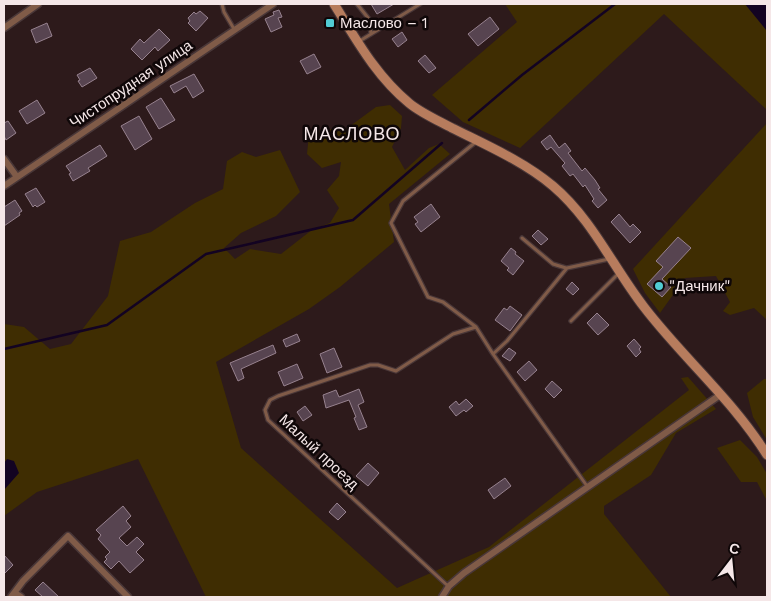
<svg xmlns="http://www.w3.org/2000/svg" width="771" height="601" font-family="'Work Sans',sans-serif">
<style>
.green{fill:#3f2d02}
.water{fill:#130322}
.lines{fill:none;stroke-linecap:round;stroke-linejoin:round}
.stream{stroke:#130322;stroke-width:2.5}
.building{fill:#574450;stroke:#97828f}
.service-casing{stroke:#493738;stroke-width:5.5}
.minor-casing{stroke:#493738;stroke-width:9}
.secondary-casing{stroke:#493738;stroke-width:11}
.service{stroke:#805b48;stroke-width:3}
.minor{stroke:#805b48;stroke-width:6}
.secondary{stroke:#b77c5d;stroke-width:9}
.poi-dot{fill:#51ccd4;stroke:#0f0708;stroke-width:2}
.labels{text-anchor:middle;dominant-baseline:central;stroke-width:5;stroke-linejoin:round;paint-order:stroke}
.poi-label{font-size:15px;fill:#f5e7e8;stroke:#0f0708;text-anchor:start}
.street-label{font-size:15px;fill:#f5e7e8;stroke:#0f0708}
.quarter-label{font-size:18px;letter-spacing:1px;fill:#f5e7e8;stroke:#0f0708}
</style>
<rect width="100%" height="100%" fill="#2d1a1b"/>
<path class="green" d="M505,4H745L767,31V110L664,14L520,148L463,122L432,95L517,22Z
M390,105L402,116L401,128L392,147L405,170L429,148L439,144L450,154L389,204L394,242L340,287L309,309L216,362L241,448L397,588L489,547L689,390L681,378L688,377L716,409L676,433L651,475L604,506V514L671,597H206L138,459L37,492L4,516V324L24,327L50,349L71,344L108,296L120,241L151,232L195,203L223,189L227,161L242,152L256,157L280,150L300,192L276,216L241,233L224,248L235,259L250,249L281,254L313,229L330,223L339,208L327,190L339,176L341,162L322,168L307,154L309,134L332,129L342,132L376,107Z
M767,123V320L754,308L730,315L723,311L730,302L716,276L685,278L660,313L645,293L633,269Z
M764,379H767V440L753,417L747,393Z
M740,440L757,457L767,474V501L757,482H741L717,448Z"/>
<path class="water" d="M745,4H767V31Z
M7,459L14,461L19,473L4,490V463Z"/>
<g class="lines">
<path class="stream" d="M469,120L522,75L615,4
M4,349L107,325L206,254L353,220L442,143"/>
</g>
<path class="building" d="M371,4H394L377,14Z
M279,10L282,17L278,18L282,27L271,32L265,19L274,15L273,12Z
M200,11L208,18L196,31L188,23L190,21L188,18L194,12L196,14Z
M490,17L499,29L478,46L468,34Z
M47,23L52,36L36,43L31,30Z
M159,29L170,40L158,51L155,47L142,60L131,49L140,39L144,43Z
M402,32L407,40L398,47L392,39Z
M314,54L321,67L307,74L300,61Z
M425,55L436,68L429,73L418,61Z
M90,68L97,78L82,87L78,81L80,80L77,75Z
M194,74L204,91L193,98L186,86L174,93L170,86Z
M161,98L175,120L159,129L146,107Z
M37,100L45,113L27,124L19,111Z
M139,116L152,139L135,150L121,126Z
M8,121L16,133L6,140L4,136V123Z
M550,135L559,148L565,143L571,151L568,153L582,171L585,168L595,180L600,188L598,189L607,200L598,208L592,201L594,199L585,185L583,187L573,174L570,176L562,166L565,163L551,147L547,150L541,142Z
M100,145L107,156L88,168L90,171L73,181L69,174L71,173L66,166Z
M36,188L45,202L37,207L35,205L33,207L25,194Z
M15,200L22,211L19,213L20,215L4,226V207Z
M431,204L440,217L421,232L415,224L418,222L414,217Z
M619,214L630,227L633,224L641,232L630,243L611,222Z
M538,230L548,239L541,245L532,236Z
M678,237L691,248L662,279L671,287L662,297L647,284L663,267L656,261Z
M511,248L516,252L515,254L524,261L513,275L507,270L509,268L501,261Z
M572,282L579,289L573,295L566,289Z
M510,306L522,315L510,331L495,320L504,308L507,310Z
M597,313L609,325L598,335L587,323Z
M297,334L300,341L286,347L283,340Z
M634,339L641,347L639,349L641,352L636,357L627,346Z
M273,345L276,353L241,369L244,378L238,381L230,363Z
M334,348L342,367L327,373L320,354Z
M509,348L516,353L510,361L502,356Z
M529,361L537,370L525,381L517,372Z
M297,364L303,378L284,386L278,372Z
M552,381L562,390L554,398L545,389Z
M359,389L364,402L358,405L367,427L359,430L354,418L356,417L349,400L326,408L323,395L336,390L339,397Z
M466,399L473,406L466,412L464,410L456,416L449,407L456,401L459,405Z
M305,406L312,415L303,421L297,412Z
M368,463L379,473L368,486L356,476Z
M505,478L511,486L494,499L488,490Z
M337,503L346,512L338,520L329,512Z
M123,506L131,516L126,521L131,527L119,538L127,546L137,537L144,544L136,552L144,560L130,573L119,561L111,569L104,562L107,559L105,557L110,552L98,539L101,535L96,530Z
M4,555L13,565L4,574Z
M43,582L59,597H43L35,590Z"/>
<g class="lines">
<defs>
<path id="service" d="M222,4L224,12L234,29
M357,4L369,19L371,34
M358,42L420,4
M477,141L403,201L391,223L428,297L443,302L476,327L493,354L587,486
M522,238L553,264L566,268
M571,321L619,273
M493,354L507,341L567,268L609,259
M448,586L268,420L265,410L270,400L278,396L370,365H378L396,371L453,334L476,327"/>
<path id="minor" d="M4,28L38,4
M4,159L17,177
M4,186L273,4
M15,593L21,597
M11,597L23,581L68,536L128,597
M442,597L449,586L464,573L720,395"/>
<path id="secondary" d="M334,4C356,39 376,76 409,103C421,113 437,120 452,128C486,145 523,161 553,186C592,219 613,267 644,307C683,358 733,400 767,455"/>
</defs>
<use href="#service" class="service-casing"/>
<use href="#minor" class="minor-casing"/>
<use href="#secondary" class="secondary-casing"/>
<use href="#service" class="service"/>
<use href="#minor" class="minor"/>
<use href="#secondary" class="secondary"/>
</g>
<g class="poi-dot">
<rect x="325" y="18" width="10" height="10" rx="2.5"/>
<circle cx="659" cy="286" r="5"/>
</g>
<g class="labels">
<g class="poi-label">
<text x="340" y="23">Маслово – 1</text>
<text x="669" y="286">"Дачник"</text>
</g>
<g class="street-label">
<text transform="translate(131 84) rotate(-34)">Чистопрудная улица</text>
<text transform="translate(319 452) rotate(43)">Малый проезд</text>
</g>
<g class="quarter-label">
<text x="352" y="133">МАСЛОВО</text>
</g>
</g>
<rect width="771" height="601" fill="none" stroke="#f5e7e8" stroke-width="10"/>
<g transform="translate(731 561) rotate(16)" stroke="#0f0708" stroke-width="4" paint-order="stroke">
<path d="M0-4L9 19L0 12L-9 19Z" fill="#f5e7e8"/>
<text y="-8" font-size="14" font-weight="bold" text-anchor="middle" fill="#f5e7e8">С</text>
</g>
</svg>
